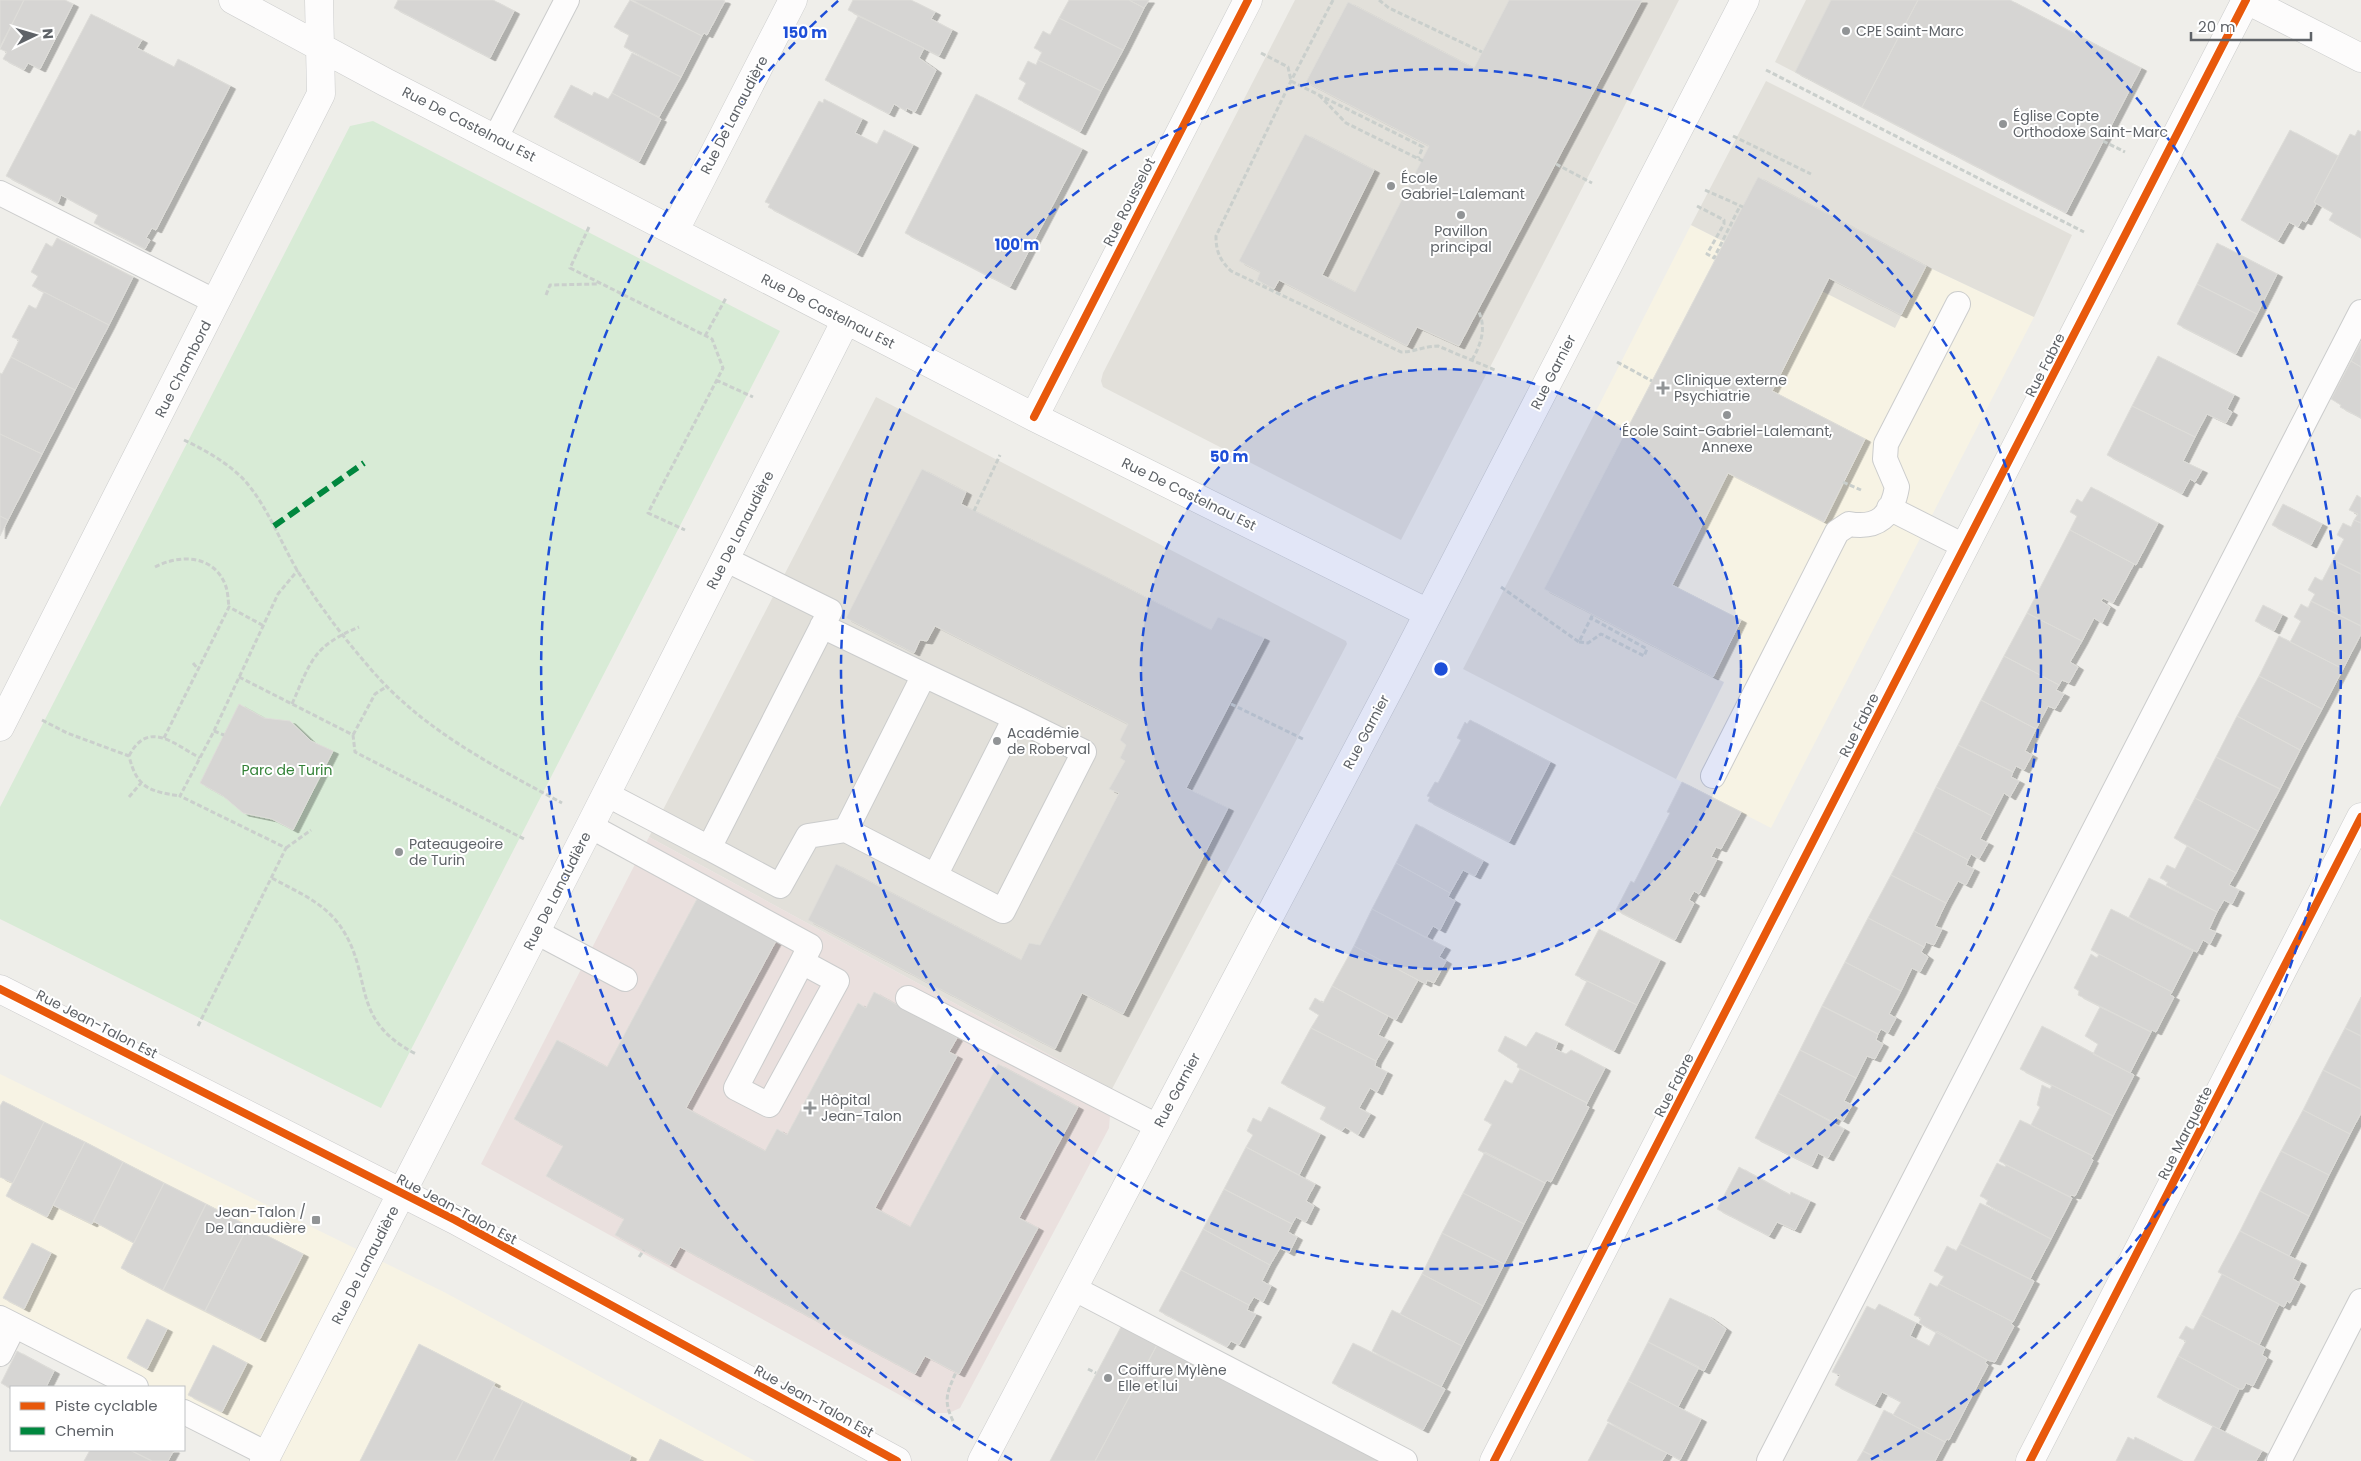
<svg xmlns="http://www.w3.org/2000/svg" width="2361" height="1461" font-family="Poppins,sans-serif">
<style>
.commercial{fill:#f7f3e4}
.education{fill:#e2e0da}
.medical{fill:#eae0de}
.green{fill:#d8ebd6}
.building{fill:#d6d5d3;stroke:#deddd9;filter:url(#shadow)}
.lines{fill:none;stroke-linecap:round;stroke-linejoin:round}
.lane-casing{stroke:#cbcccc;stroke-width:26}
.street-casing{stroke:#cbcccc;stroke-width:29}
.secondary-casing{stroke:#cacacb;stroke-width:29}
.path{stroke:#cacfcc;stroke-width:3;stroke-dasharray:5 2.5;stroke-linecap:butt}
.lane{stroke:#fdfcfc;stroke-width:24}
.street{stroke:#fdfcfc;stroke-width:28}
.secondary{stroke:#fdfcfc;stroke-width:28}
.quiet{stroke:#00873e;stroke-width:6;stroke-dasharray:12 6;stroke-linecap:butt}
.cycleway-casing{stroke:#fff;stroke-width:11}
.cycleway{stroke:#e8590c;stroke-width:8}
.ring{fill:none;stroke:#1d4ed8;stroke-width:2.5;stroke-dasharray:9 6}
.poi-dot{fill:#919496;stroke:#fff;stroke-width:2}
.labels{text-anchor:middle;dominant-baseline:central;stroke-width:4;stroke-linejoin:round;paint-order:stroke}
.poi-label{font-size:14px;fill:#5f6368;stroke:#fff;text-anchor:start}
.street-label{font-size:14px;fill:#5f6368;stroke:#fff}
.park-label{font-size:14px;fill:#348238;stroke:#fff}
.centre{fill:#1d4ed8;stroke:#fff;stroke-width:2.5}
.ring-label{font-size:15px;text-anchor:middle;font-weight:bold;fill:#1d4ed8;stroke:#fff;stroke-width:4;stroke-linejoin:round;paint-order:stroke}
</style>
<defs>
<filter id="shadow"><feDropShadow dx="5.5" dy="3" stdDeviation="0" flood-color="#0004"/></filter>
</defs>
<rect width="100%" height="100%" fill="#efeeea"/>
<path class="commercial" d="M1691,225L1895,327L1926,266L2034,317L1771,828L1676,779L1724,683L1713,677L1595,413Z
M0,1074L444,1292L755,1461H284L184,1412V1387H136L0,1318Z"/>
<path class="education" d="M1295,0H1679L1401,540L1103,387L1101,381L1103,373Z
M1806,0H1918L1862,107L1775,62Z
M1766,81L2072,235L2034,317L1926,266L1895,328L1691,225Z
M876,397L1346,641L1347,644L1112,1089L649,837Z
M1595,413L1727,477L1672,585L1741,620L1713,677L1724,682L1676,779L1463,669Z"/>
<path class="medical" d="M649,837L1112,1089L1109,1128L960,1408L949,1413H937L927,1410L481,1164Z"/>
<path class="green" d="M373,121L780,331L381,1108L0,919V807L350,126Z"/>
<path class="building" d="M0,0H24L0,47Z
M24,0H65L73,4L40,69L28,63L24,70L3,59L7,52L0,49Z
M398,0H493L514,11L490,58L394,8Z
M630,0L702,36L681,77L624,47L629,35L614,27Z
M632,0H723L725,1L707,35L704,33L702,36Z
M853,0H911L935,12L931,19L952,30L939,56L848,10Z
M1069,0H1129L1144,8L1123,50L1059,18Z
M1129,0H1149L1144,8Z
M1509,0H1642L1459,346L1417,327L1407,346L1279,280L1274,289L1257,280L1260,272L1239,261L1305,134L1374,170L1322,275L1355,292L1429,146L1306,82L1348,2L1474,68Z
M1831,0H1918L1862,107L1795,72Z
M1918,0H2010L2141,68L2066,213L1862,107Z
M91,14L142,40L137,48L174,67L178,59L230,86L156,230L152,228L146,238L150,240L145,249L94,223L98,215L61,195L58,203L6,176Z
M858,16L924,48L919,58L936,70L915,112L907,108L906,111L894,104L889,114L825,80Z
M1059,18L1123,50L1101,91L1038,60L1042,52L1034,48L1043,31L1050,35Z
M632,53L681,77L659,117L612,93Z
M1038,60L1101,91L1080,132L1018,99L1026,83L1019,79L1028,61L1036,65Z
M571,85L592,96L594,92L608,99L612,93L661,119L639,162L554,117Z
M976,94L1082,149L1010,287L905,233Z
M824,99L862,119L855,133L877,144L884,130L913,145L857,254L768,207L770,204L765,202L819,101L823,103Z
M2290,130L2338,156L2314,202L2316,204L2306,222L2302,220L2298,227L2289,222L2278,241L2241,220Z
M2358,130L2361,132V238L2329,220L2333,213L2314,202L2350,134L2355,136Z
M1758,177L1926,266L1901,315L1829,278L1772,391L1865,439L1824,522L1728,473L1672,585L1741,620L1713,677L1544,589Z
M57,238L133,277L109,325L32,286L38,276L31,272L46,243L52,247Z
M2217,243L2277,274L2257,314L2197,284Z
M2197,284L2257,314L2236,354L2177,324Z
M44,292L109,325L75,390L11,357L19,340L12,337L29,305L36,309Z
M2361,342V367L2351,361Z
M2158,356L2234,395L2227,409L2232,412L2226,423L2207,414L2195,437L2132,406Z
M11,357L75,390L42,454L0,434V373L2,374Z
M2351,361L2361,367V418L2340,407L2341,405L2331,399Z
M2132,406L2195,437L2183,461L2202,470L2195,482L2190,479L2182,494L2107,455Z
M0,434L42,454L8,520L0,516Z
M922,469L966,492L961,504L1211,630L1218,617L1264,638L1186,788L1228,808L1123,1014L1082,993L1055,1049L808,920L836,864L1021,960L1029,943L1040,945L1119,793L1109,789L1125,761L1120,758L1126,745L1120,740L1128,724L935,626L927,641L920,640L914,653L846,618Z
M2091,487L2158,523L2136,565L2070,530L2077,516L2070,512L2077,499L2082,502Z
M2357,495L2361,498V523L2354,520L2358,514L2349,510Z
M2283,504L2322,524L2311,545L2272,525Z
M0,516L8,520L0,536Z
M2354,520L2361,523V574L2333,560L2344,539L2337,535L2343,523L2351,527Z
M2070,530L2134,564L2113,603L2103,598L2101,601L2110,607L2102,623L2094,618L2082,641L2027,613Z
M2333,560L2361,574V626L2311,601L2315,594L2308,590L2315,577L2322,581Z
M2311,601L2361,626V634L2343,669L2290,642L2301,621L2294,617L2301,604L2308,608Z
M2263,605L2282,615L2274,631L2255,621Z
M2027,613L2082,641L2070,662L2078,667L2069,683L2062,680L2059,685L2004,656Z
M2279,636L2343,669L2322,709L2259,676Z
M2004,656L2059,685L2056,690L2064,694L2055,709L2048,706L2036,729L1981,700Z
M2259,676L2322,709L2300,750L2237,716Z
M1981,700L2036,729L2025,751L2032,755L2024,770L2016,766L2013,772L1958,745Z
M239,704L264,718L290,721L311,741L333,751L293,830L272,819L243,813L223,796L200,783Z
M2237,716L2300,750L2280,789L2216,757Z
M1470,720L1550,762L1509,842L1428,801L1430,797L1427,796L1435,782L1438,783L1461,740L1457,738L1465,722L1467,724Z
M1958,745L2013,772L2011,777L2019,781L2010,797L2004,793L1992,816L1936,787Z
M2216,757L2280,789L2258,831L2195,798Z
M1682,782L1741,812L1721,849L1716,847L1711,857L1717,859L1699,894L1694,891L1689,900L1694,903L1675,940L1616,910L1631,881L1634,883L1670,813L1667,812Z
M1936,787L1992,816L1980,839L1988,843L1979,859L1971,854L1968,860L1914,831Z
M2195,798L2258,831L2236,873L2174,838Z
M1416,824L1483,861L1475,876L1463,870L1450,893L1396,863Z
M1914,831L1968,860L1966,865L1974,869L1966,885L1958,881L1946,903L1891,875Z
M2187,846L2236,873L2229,885L2239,890L2232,904L2224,900L2217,912L2166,885L2168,882L2160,878L2167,865L2175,869Z
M1396,863L1450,893L1448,897L1455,901L1440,930L1433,926L1426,938L1372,909Z
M1891,875L1946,903L1935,926L1942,929L1934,945L1926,942L1924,947L1868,918Z
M2149,878L2217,912L2209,929L2216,932L2210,944L2203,940L2197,952L2129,917Z
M697,899L776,941L686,1108L765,1151L777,1129L787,1135L858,1003L866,1008L874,992L957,1038L949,1052L957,1056L875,1208L910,1227L998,1064L1078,1107L1019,1218L1038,1228L959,1374L925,1356L915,1374L680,1247L670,1265L615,1235L624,1219L546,1176L563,1146L514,1119L557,1040L607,1067Z
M1372,909L1445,947L1439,957L1446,961L1434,983L1427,980L1426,984L1418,980L1354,946Z
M2111,909L2193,951L2172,992L2091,950Z
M1868,918L1924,947L1921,952L1928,957L1920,972L1912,968L1901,991L1845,962Z
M1599,929L1660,960L1637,1005L1575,975Z
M1354,946L1418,980L1396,1020L1332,986Z
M2091,954L2097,958L2099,954L2172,992L2170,995L2174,997L2156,1032L2152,1030L2151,1032L2078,995L2079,991L2074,988Z
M1845,962L1901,991L1889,1014L1896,1018L1888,1033L1881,1029L1878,1034L1822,1006Z
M1587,981L1637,1005L1614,1051L1565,1025Z
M1332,986L1388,1016L1378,1035L1388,1040L1376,1061L1311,1028L1319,1015L1309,1009L1315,998L1323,1003Z
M2361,997V1036L2345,1028Z
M1822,1006L1878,1034L1876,1040L1883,1044L1875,1059L1867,1056L1856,1078L1800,1050Z
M2100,1007L2151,1032L2130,1073L2093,1054L2098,1044L2085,1036Z
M2042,1026L2134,1075L2113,1116L2020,1069Z
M1311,1028L1376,1061L1375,1066L1387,1072L1377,1092L1370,1088L1359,1108L1370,1114L1358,1135L1345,1127L1342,1131L1320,1119L1326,1107L1281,1083Z
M2345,1028L2361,1036V1089L2323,1070Z
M1536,1032L1558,1042L1555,1049L1566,1054L1571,1050L1605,1068L1587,1103L1517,1067L1518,1064L1498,1051L1505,1036L1526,1047Z
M1800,1050L1856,1078L1844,1101L1852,1105L1843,1121L1836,1117L1833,1122L1778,1093Z
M1520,1069L1587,1103L1586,1106L1589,1107L1551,1182L1547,1180L1545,1183L1478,1150L1492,1124L1484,1120L1505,1080L1512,1084Z
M2323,1070L2361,1089V1113L2350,1134L2303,1110Z
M2042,1085L2050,1089L2052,1085L2113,1116L2093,1156L2031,1125L2040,1107L2037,1105Z
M1778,1093L1844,1129L1828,1158L1818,1153L1812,1166L1755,1138Z
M3,1101L44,1122L13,1183L0,1177V1106Z
M1269,1107L1320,1134L1299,1175L1246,1147L1253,1135L1247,1131L1253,1118L1261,1122Z
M2303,1110L2350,1134L2329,1175L2281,1151Z
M2020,1120L2093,1156L2091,1159L2093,1160L2075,1196L2071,1195L2070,1197L1999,1161Z
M44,1122L85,1142L47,1217L6,1196Z
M85,1142L123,1162L92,1224L53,1205Z
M1246,1147L1315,1184L1306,1201L1314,1206L1306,1222L1296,1217L1292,1224L1224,1189Z
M2281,1151L2329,1175L2309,1216L2260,1191Z
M1485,1152L1545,1183L1524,1224L1463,1193Z
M123,1162L164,1183L134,1243L93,1221Z
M1997,1163L2005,1167L2006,1165L2072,1198L2051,1239L1986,1204L1988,1200L1980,1196Z
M1739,1167L1790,1195L1791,1192L1810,1201L1795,1230L1777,1222L1769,1236L1717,1209Z
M164,1183L206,1204L163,1290L121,1268Z
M1224,1189L1292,1224L1288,1232L1297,1237L1289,1253L1280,1248L1270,1265L1203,1229Z
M2260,1191L2309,1216L2289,1256L2240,1231Z
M1463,1193L1524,1224L1504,1264L1442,1233Z
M1980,1203L2051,1239L2030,1279L1960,1244Z
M206,1204L248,1226L205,1311L163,1290Z
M248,1226L303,1254L260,1339L205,1311Z
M1203,1229L1270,1265L1262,1281L1271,1286L1263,1302L1254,1297L1249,1305L1181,1270Z
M2240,1231L2301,1262L2293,1279L2300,1283L2290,1303L2287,1301L2284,1307L2218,1272Z
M1442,1233L1504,1264L1483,1306L1422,1274Z
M32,1243L51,1253L24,1309L3,1298Z
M1960,1244L2034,1281L2013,1322L1939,1284L1944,1276L1934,1271L1947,1246L1956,1251Z
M1181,1270L1249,1305L1247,1310L1256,1314L1239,1345L1231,1341L1227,1347L1159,1311Z
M1422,1274L1483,1306L1462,1346L1400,1314Z
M2222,1274L2279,1304L2259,1345L2201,1315Z
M1930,1283L1937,1287L1939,1284L2013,1322L2011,1324L2014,1326L1995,1362L1987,1360L1919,1323L1921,1318L1914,1315Z
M1670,1298L1708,1316L1726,1329L1704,1371L1648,1342Z
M1879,1304L1916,1323L1910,1336L1929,1346L1937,1331L1987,1360L1985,1363L1988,1365L1949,1440L1947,1439L1945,1442L1893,1415L1901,1402L1882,1392L1875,1405L1835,1385L1840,1375L1832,1372L1867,1306L1875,1310Z
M1392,1310L1462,1346L1441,1387L1372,1351Z
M2201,1315L2265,1348L2262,1355L2267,1358L2253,1386L2246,1383L2243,1389H2239L2178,1356L2186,1341L2179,1338L2186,1326L2193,1330Z
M147,1319L167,1329L147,1369L127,1358Z
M1122,1325L1158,1343L1095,1461H1050Z
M1648,1342L1699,1367L1678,1407L1628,1381Z
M1158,1343L1379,1461H1095Z
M1353,1343L1445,1389L1423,1430L1332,1383Z
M419,1344L495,1383L456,1461H360Z
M213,1345L247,1363L222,1412L188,1395Z
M17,1351L54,1371L46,1387L11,1389L1,1383Z
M2178,1356L2239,1389L2219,1429L2157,1397Z
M1628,1381L1701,1419L1680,1460L1607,1421Z
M493,1386L523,1401L493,1461H456Z
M523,1401L631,1456L629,1461H493Z
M1884,1410L1945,1442L1935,1461H1883L1863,1451Z
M1608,1423L1656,1448L1667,1453L1662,1461H1588Z
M2213,1426L2262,1451L2256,1461H2194Z
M2128,1437L2134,1440L2135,1437L2182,1461H2116Z
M660,1439L703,1461H649Z
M90,1450H130L152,1461H84Z
M130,1450H174L168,1461H152Z
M1863,1451L1883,1461H1857Z"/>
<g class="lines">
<defs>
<path id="lane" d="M496,137L567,0
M0,193L216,302
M1889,508L1966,547
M725,559L830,611L709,848L780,886L808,836L846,830L924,675L822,626
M1713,776L1837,532L1849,524C1878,529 1892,516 1897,487L1885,459L1886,444L1958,304
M606,794L709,848
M590,826L810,946L802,962L736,1088L769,1105L837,981L802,962
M846,830L935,876L1015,718L924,675
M935,876L1003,911L1084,752L1015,718
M536,932L625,979
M908,998L1157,1126
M1073,1288L1405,1461
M0,1318L136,1387
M0,1354L14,1326
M184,1412L267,1454
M1769,1461L2361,312
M2279,1461L2361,1301"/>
<path id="street" d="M233,0L385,82L1034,417L1428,613
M2247,0L2361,58
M675,230L793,0
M1034,417L1248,0
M0,727L321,94L319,0
M264,1461L590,826L846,320
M982,1461L1395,678L1745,0
M1494,1461L2246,0
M2030,1461L2361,817"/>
<path id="secondary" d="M0,989L455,1220L897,1461"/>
</defs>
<use href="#lane" class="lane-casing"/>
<use href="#street" class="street-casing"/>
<use href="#secondary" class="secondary-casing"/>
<path class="path" d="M1333,0L1291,81L1216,236C1216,252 1220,260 1231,271L1401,352C1414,352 1425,346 1438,346L1495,370
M1379,0L1389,8L1482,52
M1261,53L1288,67L1291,81L1423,147L1418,158
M1766,70L2084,232
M1319,95L1346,123L1423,161
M1733,136L1811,174
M2103,141L2125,152
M1556,164L1592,183
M1705,190L1743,207
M1697,206L1724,220V224L1707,254L1714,258L1740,206
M589,227L570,268L712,339L723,368L648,513L685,530
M546,295L550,285L597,284
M705,336L726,298
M1472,360C1481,344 1487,328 1478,310
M1617,362L1652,381
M716,380L753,397
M184,440C205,450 230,464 246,482C268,508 280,541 297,570C318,604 343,637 369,667C421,729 492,765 562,803
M1843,482L1861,490
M974,511L1000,455
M155,567C180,554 213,555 225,584C228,591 228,600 229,607
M1501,587L1579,642L1593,614
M1579,642L1588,643L1601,634L1644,656L1647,649L1591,618
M193,663L198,669
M239,677L353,735L355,752L526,840
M292,704C311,661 313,646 359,627
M1231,704L1303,739
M42,720L67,733L129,756C137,789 150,791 180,796
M214,731L224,735
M353,735L375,694L386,687
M164,738L229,607L264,626
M129,756C148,719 174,744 200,758
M129,797L141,783
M286,848L311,830
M272,878C295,891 321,901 338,923C376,974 346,1018 416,1054
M198,1026L286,848L180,796L214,731L278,594L298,570
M639,1257L644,1250
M1088,1369L1096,1373
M953,1421C943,1400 947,1393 956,1372"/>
<use href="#lane" class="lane"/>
<use href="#street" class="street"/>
<use href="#secondary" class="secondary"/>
<path class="quiet" d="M274,526L364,463"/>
<defs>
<path id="cycleway" d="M1034,417L1248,0
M0,989L455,1220L897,1461
M1494,1461L2246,0
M2030,1461L2361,817"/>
</defs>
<use href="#cycleway" class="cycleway-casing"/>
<use href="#cycleway" class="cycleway"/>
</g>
<circle cx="1441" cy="669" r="300" fill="#1d4ed8" fill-opacity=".12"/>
<g class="ring">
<circle cx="1441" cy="669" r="300"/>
<circle cx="1441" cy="669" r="600"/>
<path d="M1012 1460A900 900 0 0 1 839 0M2043 0A900 900 0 0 1 1870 1460"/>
</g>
<g class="poi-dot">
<circle cx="1846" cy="31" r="5"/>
<circle cx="2003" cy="124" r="5"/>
<circle cx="1391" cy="186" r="5"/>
<circle cx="1461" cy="215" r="5"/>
<path d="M1660.5 380.5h5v5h5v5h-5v5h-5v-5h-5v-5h5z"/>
<circle cx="1727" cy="415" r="5"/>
<circle cx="997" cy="741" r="5"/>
<circle cx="399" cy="852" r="5"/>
<path d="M807.5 1100.5h5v5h5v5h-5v5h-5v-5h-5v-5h5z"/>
<rect x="311" y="1215" width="10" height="10" rx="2.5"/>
<circle cx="1108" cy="1378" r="5"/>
</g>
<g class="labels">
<g class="poi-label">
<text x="1856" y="31">CPE Saint-Marc</text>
<text x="2013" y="116">Église Copte<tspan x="2013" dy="16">Orthodoxe Saint-Marc</tspan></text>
<text x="1401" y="178">École<tspan x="1401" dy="16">Gabriel-Lalemant</tspan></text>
<text x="1461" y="231" text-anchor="middle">Pavillon<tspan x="1461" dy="16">principal</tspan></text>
<text x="1674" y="380">Clinique externe<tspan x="1674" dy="16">Psychiatrie</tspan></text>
<text x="1727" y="431" text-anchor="middle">École Saint-Gabriel-Lalemant,<tspan x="1727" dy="16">Annexe</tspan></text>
<text x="1007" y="733">Académie<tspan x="1007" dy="16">de Roberval</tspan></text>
<text x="409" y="844">Pateaugeoire<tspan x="409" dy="16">de Turin</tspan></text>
<text x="821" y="1100">Hôpital<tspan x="821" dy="16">Jean-Talon</tspan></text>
<text x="306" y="1212" text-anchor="end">Jean-Talon /<tspan x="306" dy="16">De Lanaudière</tspan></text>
<text x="1118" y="1370">Coiffure Mylène<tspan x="1118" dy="16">Elle et lui</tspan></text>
</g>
<g class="street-label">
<text transform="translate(734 115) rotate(-63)">Rue De Lanaudière</text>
<text transform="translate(469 124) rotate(27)">Rue De Castelnau Est</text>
<text transform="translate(1129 202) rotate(-63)">Rue Rousselot</text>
<text transform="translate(828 311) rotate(27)">Rue De Castelnau Est</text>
<text transform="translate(2045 365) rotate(-63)">Rue Fabre</text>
<text transform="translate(183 369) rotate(-63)">Rue Chambord</text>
<text transform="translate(1553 372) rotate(-63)">Rue Garnier</text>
<text transform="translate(1189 494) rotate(26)">Rue De Castelnau Est</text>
<text transform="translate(740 530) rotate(-63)">Rue De Lanaudière</text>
<text transform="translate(1859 725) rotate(-63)">Rue Fabre</text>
<text transform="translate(1366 732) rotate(-62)">Rue Garnier</text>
<text transform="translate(557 891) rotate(-63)">Rue De Lanaudière</text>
<text transform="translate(97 1024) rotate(27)">Rue Jean-Talon Est</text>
<text transform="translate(1674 1085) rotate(-63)">Rue Fabre</text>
<text transform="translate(1177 1090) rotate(-62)">Rue Garnier</text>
<text transform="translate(2185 1133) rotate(-63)">Rue Marquette</text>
<text transform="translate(457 1209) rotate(28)">Rue Jean-Talon Est</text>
<text transform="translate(365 1265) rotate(-63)">Rue De Lanaudière</text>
<text transform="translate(814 1401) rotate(29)">Rue Jean-Talon Est</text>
</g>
<g class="park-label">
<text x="287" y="770">Parc de Turin</text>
</g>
</g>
<circle cx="1441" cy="669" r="8" class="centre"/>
<g class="ring-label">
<text x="805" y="38">150 m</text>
<text x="1017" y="250">100 m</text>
<text x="1229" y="462">50 m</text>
</g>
<rect x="10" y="1386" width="175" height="65" fill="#ffffff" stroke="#bfc1c3"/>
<rect x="20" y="1402" width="25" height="8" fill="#e8590c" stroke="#bfc1c3"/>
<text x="55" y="1411" font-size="15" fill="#5f6368">Piste cyclable</text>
<rect x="20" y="1427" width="25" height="8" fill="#00873e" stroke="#bfc1c3"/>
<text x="55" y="1436" font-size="15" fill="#5f6368">Chemin</text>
<g transform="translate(35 35) rotate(85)" stroke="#ffffff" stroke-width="4" paint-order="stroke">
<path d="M0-4L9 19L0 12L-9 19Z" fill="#5f6368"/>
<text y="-8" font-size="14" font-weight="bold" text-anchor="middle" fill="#5f6368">N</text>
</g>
<path d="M2191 32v8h120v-8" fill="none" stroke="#5f6368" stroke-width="2.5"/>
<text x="2198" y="32" font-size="15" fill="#5f6368" stroke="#ffffff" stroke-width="4" paint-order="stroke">20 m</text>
</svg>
